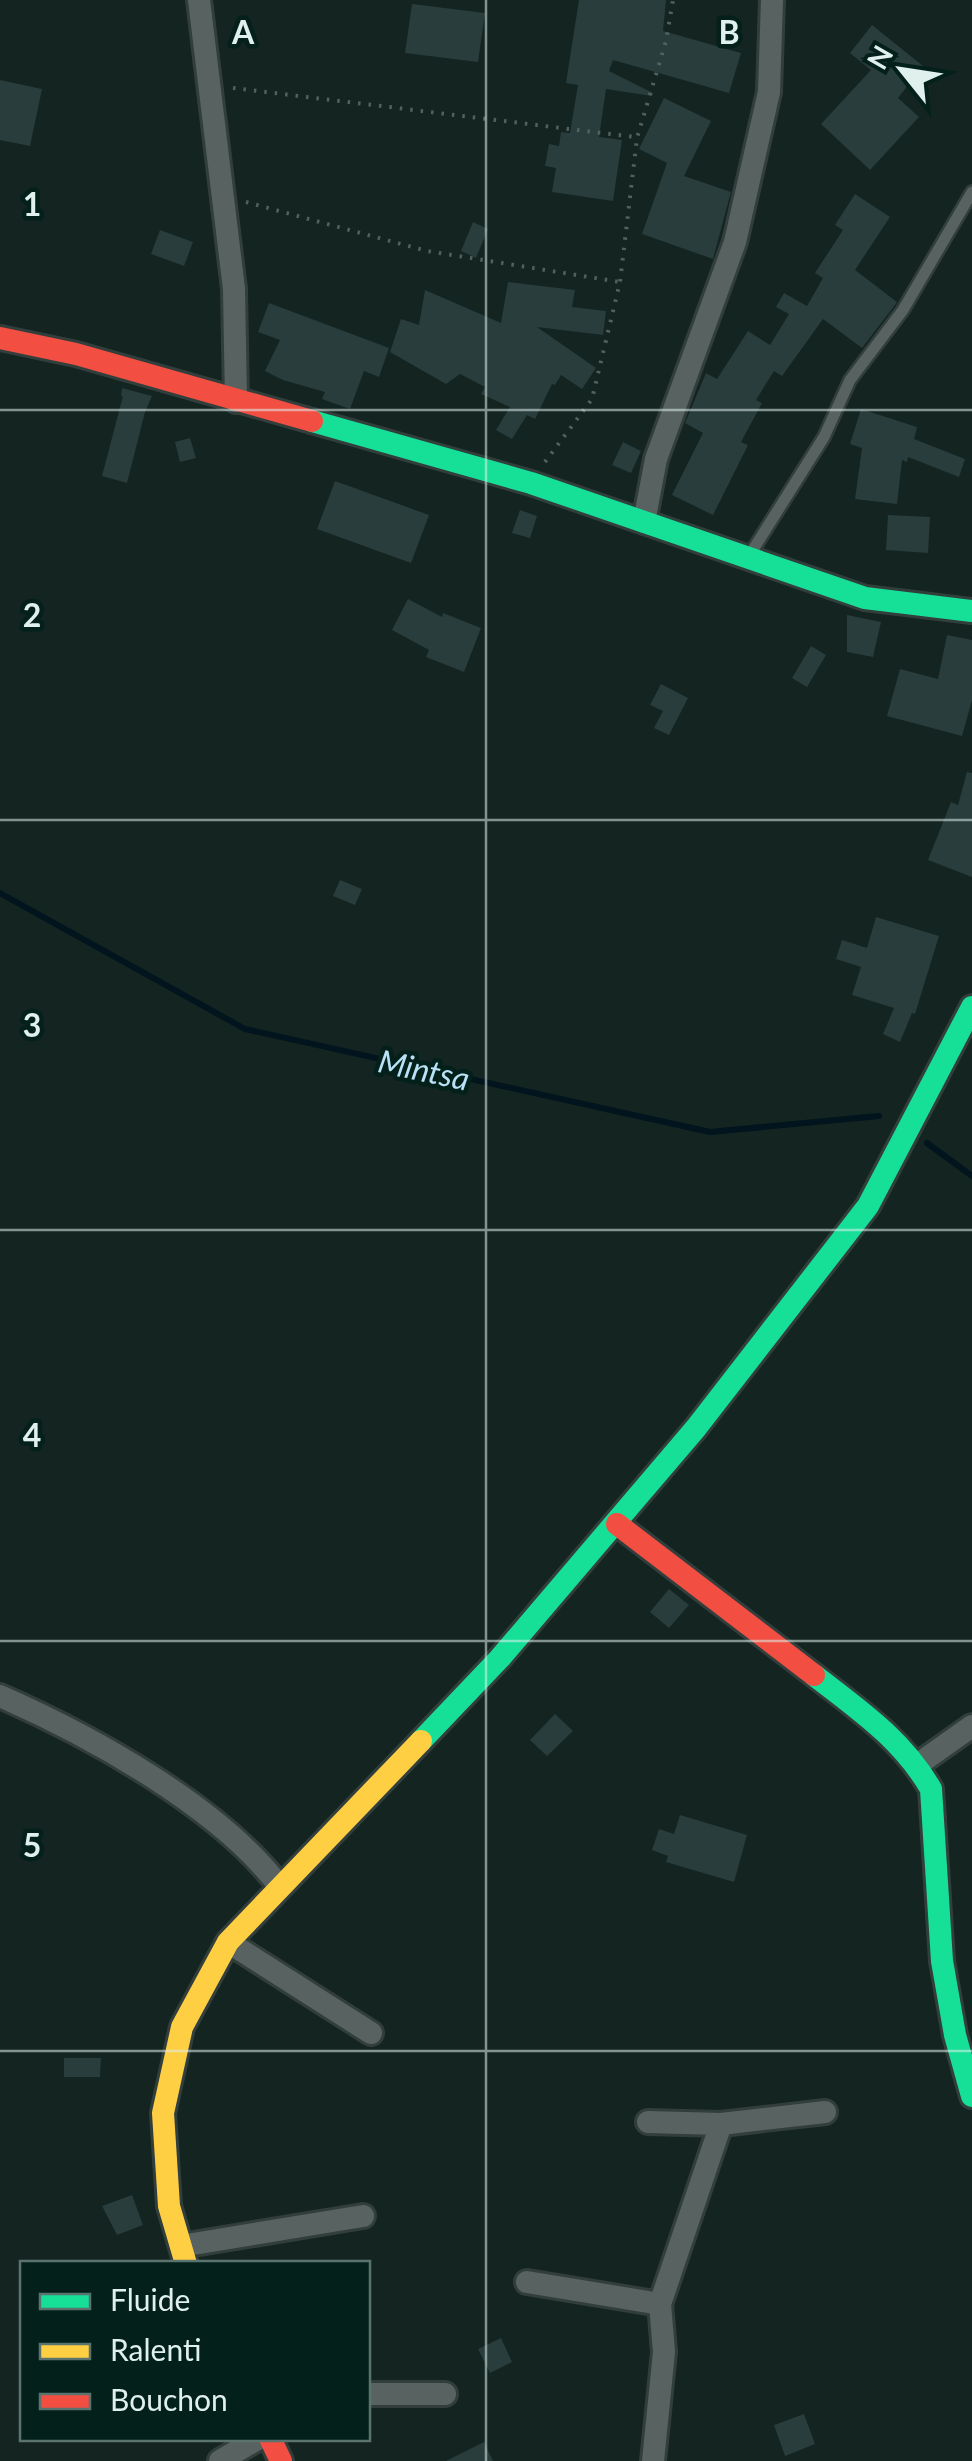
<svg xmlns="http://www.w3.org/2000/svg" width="972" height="2461" font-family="Lato,sans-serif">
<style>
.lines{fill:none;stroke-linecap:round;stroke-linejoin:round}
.stream{stroke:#02141d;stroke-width:6}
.building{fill:#293d3c}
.lane-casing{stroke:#323e3c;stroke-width:16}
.street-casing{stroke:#323e3c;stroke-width:28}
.fast-casing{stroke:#323e3c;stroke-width:28}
.slow-casing{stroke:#323e3c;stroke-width:28}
.jam-casing{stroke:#323e3c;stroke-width:28}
.path{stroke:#54605e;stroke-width:4;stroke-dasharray:2.5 8;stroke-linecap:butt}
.lane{stroke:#586361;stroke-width:11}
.street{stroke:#586361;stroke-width:22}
.fast{stroke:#16e098;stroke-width:22}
.slow{stroke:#ffcf43;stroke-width:22}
.jam{stroke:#f24e42;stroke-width:22}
.grid{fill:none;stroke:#e0f0ec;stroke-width:2.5;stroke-opacity:0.55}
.labels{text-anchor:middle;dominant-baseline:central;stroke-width:9;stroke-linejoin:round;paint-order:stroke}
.water-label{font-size:32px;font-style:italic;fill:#bae2f7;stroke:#03201b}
.grid-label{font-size:32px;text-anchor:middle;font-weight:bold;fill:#e0f0ec;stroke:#03201b;stroke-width:9;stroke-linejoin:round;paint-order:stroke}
</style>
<rect width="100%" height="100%" fill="#132421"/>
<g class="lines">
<path class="stream" d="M0,893L245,1029L710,1132L879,1116
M927,1143L972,1176"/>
</g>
<path class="building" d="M579,0H666L663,31L741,53L729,93L613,60L609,71L653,93L652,96L606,89L599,137L622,140L613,201L552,192L556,168L545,166L549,144L559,146L561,132L570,133L578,85L566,83Z
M412,4L485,13L478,62L405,53Z
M872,25L923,66L898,98L919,117L870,170L821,124L871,70L850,53Z
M0,80L42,89L30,146L0,140Z
M664,98L711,121L684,176L731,192L713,259L642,234L667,163L639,149Z
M855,194L890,217L855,270L897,302L895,305L862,348L823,319L782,376L774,371L756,400L762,403L741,442L748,445L713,515L672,495L703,433L685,423L706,373L717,379L748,331L770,345L789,314L776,307L784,293L807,306L823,278L815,273L843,230L835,225Z
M473,222L488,229L476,258L461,251Z
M160,230L193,242L184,266L151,254Z
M508,282L575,290L572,307L606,311L603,335L537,327L596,368L582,389L561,375L555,385L552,384L535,419L527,415L512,439L496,430L510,407L481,394L485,387L460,374L446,384L390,352L401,319L419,325L425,290L501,323Z
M269,303L389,348L379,377L364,371L350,409L322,399L325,392L283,380L265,371L280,340L258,332Z
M122,388L152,396L145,412L127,483L102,476L123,396H121Z
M861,409L917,427L914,439L965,459L959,477L908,457L907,462L902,460L897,504L855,499L862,448L850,444Z
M190,438L196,458L180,462L175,442Z
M623,442L641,451L631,473L612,465Z
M335,481L429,515L411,563L317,529Z
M520,510L537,516L530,538L512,533Z
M888,515L930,517L928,553L886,550Z
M408,599L442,617L443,613L481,628L464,672L426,657L429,650L392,630Z
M847,615L881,622L873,657L847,652Z
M947,635L972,640V700L962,736L887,716L900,669L938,679Z
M811,646L826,655L807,687L792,678Z
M661,684L688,698L669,735L654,728L663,711L650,705Z
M967,772L972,773V877L928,860L951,802L958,805Z
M340,880L362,889L355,905L333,896Z
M876,917L939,936L915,1014L912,1013L900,1042L883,1034L894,1008L852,995L861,967L836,959L842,940L867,948Z
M669,1589L689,1605L669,1628L650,1612Z
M555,1714L573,1731L547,1756L530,1740Z
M680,1815L747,1835L734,1882L666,1862L668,1856L652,1850L659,1829L674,1834Z
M64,2058H101L100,2077H64Z
M132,2195L143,2225L117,2235L102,2206Z
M501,2338L512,2362L490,2373L478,2349Z
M804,2414L815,2444L785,2456L774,2425Z
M484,2442L493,2461H446Z"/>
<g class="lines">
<defs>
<path id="lane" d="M749,556L824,437L850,380L903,310L972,192"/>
<path id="street" d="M199,0L234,289L236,401
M644,522L656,459L735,242L769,92L772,0
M0,1696C91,1736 220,1807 280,1887
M917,1765L972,1726
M228,1942L371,2033
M648,2122L721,2124L825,2112
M181,2246L363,2216
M527,2282L660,2304
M368,2394H445
M220,2461L259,2438
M653,2461L664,2352L660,2304L721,2124"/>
<path id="fast" d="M312,421L531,483L865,598L972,611
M814,1675C859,1710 902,1739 931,1789L942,1961L955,2035L972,2096
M421,1741L500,1658L696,1428L868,1206L972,1007"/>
<path id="slow" d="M186,2264L169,2206L163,2113L182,2027L228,1942L421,1741"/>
<path id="jam" d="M0,338L76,354L312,421
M617,1524L814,1675
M270,2438L281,2461"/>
</defs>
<use href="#lane" class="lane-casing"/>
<use href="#street" class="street-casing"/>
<use href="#fast" class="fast-casing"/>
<use href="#slow" class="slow-casing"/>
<use href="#jam" class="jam-casing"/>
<path class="path" d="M233,88L635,137
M246,202L427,251L620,282
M545,462L592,399L620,282L637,138L666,41L673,0"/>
<use href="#lane" class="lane"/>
<use href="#street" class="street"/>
<use href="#fast" class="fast"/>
<use href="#slow" class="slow"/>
<use href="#jam" class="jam"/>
</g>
<path class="grid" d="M486,0V2461M0,410H972M0,820H972M0,1230H972M0,1641H972M0,2051H972"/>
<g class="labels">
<g class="water-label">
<text transform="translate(424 1069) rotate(12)">Mintsa</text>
</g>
</g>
<g class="grid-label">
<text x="243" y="44">A</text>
<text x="729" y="44">B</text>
<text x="32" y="216">1</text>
<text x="32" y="627">2</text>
<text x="32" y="1037">3</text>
<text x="32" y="1447">4</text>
<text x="32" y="1857">5</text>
</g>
<rect x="20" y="2261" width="350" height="180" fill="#03201b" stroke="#5b736f" stroke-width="2.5"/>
<rect x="40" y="2294" width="50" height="15" fill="#16e098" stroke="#5b736f" stroke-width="2.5"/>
<text x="110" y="2311" font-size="30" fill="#e0f0ec">Fluide</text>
<rect x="40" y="2344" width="50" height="15" fill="#ffcf43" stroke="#5b736f" stroke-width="2.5"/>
<text x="110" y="2361" font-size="30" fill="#e0f0ec">Ralenti</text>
<rect x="40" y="2394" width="50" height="15" fill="#f24e42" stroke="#5b736f" stroke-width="2.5"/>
<text x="110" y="2411" font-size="30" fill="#e0f0ec">Bouchon</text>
<g transform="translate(902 70) rotate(300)" stroke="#03201b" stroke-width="8" paint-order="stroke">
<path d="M0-8L18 38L0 25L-18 38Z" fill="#e0f0ec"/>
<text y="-15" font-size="28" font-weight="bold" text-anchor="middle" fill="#e0f0ec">N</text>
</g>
</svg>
